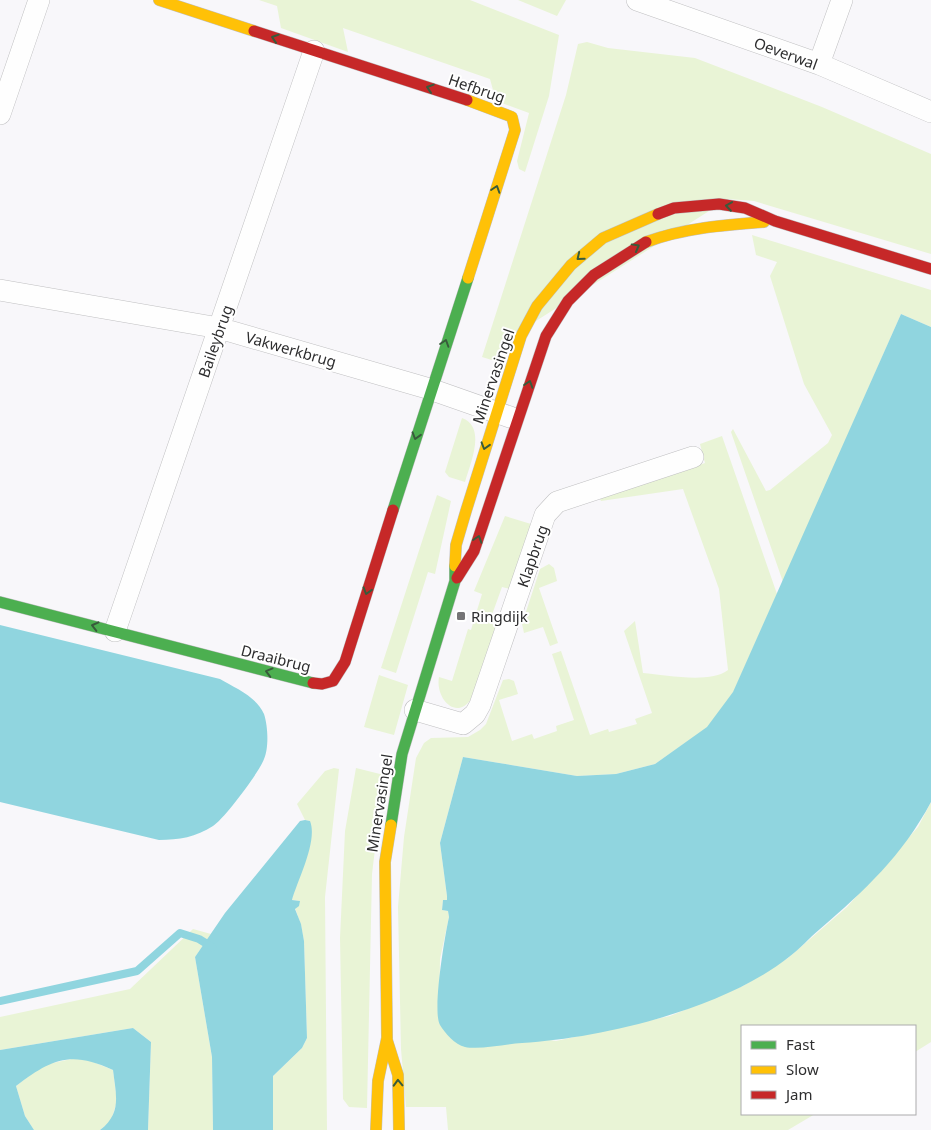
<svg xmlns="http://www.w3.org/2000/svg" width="931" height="1130" font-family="'Noto Sans',sans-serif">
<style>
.green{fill:#e9f4d6}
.water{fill:#90d5df}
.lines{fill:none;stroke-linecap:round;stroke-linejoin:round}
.stream{stroke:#90d5df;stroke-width:8}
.street-casing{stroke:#c0c0c2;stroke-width:22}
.fast-casing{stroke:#c0c0c2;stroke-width:12}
.slow-casing{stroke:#c0c0c2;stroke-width:12}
.jam-casing{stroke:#c0c0c2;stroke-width:12}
.street{stroke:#fefefe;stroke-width:21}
.fast{stroke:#4caf50;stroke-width:11}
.slow{stroke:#ffc107;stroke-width:11}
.jam{stroke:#c62828;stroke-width:11}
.oneway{stroke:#385b3b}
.poi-dot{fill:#757476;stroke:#fff;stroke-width:2}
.labels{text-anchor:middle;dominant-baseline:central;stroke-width:4;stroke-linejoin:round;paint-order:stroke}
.street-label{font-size:15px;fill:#2e2e2f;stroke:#fff}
.poi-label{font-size:15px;fill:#2e2e2f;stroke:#fff;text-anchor:start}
</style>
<rect width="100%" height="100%" fill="#f8f7fa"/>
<path class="green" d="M259,0H470L559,35L549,96L525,172L519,169L517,161L529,113L496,101L490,79L343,28L348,52L281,28L277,6Z
M518,0H566L557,16Z
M587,42L608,48L695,58L822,107L931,154V254L754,201L728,199L506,340L495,361L482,357L566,95L578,44Z
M752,235L931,290V327L901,314L783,582L731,432L733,429L766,491L770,490L828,443L832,435L804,384L770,276L777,262L756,255Z
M462,418C487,427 470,464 465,482L449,477L445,472Z
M722,436L777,594L733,693L708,727L655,764L616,774L577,776L463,757L440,843L447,896V900H443L442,910L448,911L449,917L440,959L439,1023L556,1041L670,1016L743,986L788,958L847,907L918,827L931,802V1042L915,1052V1026H742V1114H815L788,1130H448L446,1107H406L401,1049L398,907L404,837L416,758L424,743L431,738L468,737L480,730L486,724L503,680L509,679L514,681L518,694L499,700L512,741L532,734L534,739L557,731L556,726L574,720L552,654L561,651L590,735L608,729L609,732L637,724L635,719L652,713L624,631L635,621L643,673C666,675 710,684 728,670L719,589L683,489L601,501L599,497L705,463L700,444Z
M437,495L451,501L435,574L428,572L396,673L381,668Z
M505,516L531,524L510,589L502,587L489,623L498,626L472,698C456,722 435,698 439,677L452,681L468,629L471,630L482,594L474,591Z
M549,564L554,568L557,581L539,588L558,643L550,646L543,627L524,633L522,624L540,569Z
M379,675L408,685L394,735L364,727Z
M334,768L339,769L325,897L327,1130H273V1076L302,1048L307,1038L304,941L301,925L295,908L300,901L292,900L310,821L305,820L297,804L325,771Z
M356,768L384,775L372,874L367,1108L349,1107L343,1099L340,938L345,831Z
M193,929L211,934L195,957L212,1057L213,1130H148L151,1042L133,1028L0,1050V1017L130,989Z
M81,1057L113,1070L117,1101L111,1121L100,1130H34L25,1116L16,1086L43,1065Z"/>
<path class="water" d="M901,314L931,327V802C902,856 865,890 820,929C809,938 800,949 789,957C724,1009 603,1038 522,1043C506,1044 480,1050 465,1047C455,1045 445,1033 440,1025C432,1011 445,935 449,917L448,911L442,910L443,900H447V896L440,843L463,757L577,776L616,774L655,764L707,727L733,692Z
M0,625L220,679C235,688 256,696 264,714C268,726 269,748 264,759C260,771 224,819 213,826C196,837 179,840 159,840L0,802Z
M305,820L310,821C318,841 298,879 292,900L300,901L299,906L295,909L301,924L304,941L307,1038L302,1048L273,1076V1130H213L212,1057L195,957L225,913L300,821Z
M133,1028L151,1042L148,1130H100C122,1113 116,1095 113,1070C71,1050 51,1059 16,1086L25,1116L34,1130H0V1050Z"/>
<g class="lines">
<path class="stream" d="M0,1001L137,971L180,933L199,939L212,947"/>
<defs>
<path id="street" d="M637,0L819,64L931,112
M819,64L842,0
M0,114L39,0
M0,290L219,328L430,389L510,417
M115,631L314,51
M415,710L463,724L475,714L480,705L545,515L557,502L693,457"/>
<path id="fast" d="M393,510L468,278
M0,602L313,683
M391,825L402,754L455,581V566"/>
<path id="slow" d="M159,0L254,31
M467,100L512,117L515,130L468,278
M646,242C684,228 724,225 764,222
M455,566L456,545L466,511L521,336L537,306L571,265L603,238L658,214
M387,1040L398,1075L399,1130
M376,1130L378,1081L387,1038L385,862L391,825"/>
<path id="jam" d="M254,31L467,100
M658,214L674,208L719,204L745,208L775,221L931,269
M457,578L474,551L546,336L568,301L594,275L646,242
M313,683L322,684L333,681L345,662L393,510"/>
</defs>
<use href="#street" class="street-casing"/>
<use href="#fast" class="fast-casing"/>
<use href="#slow" class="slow-casing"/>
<use href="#jam" class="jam-casing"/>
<use href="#street" class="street"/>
<use href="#fast" class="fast"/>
<use href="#slow" class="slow"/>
<use href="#jam" class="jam"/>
</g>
<defs><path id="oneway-chevron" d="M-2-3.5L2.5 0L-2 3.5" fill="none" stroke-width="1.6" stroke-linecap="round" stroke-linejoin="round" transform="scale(1.25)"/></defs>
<g class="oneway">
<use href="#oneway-chevron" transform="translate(275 38) rotate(-162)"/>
<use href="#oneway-chevron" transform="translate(430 88) rotate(-162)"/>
<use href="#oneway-chevron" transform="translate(496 189) rotate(-72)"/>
<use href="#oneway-chevron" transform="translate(729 206) rotate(-172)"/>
<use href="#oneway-chevron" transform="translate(636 247) rotate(-29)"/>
<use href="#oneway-chevron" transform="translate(580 257) rotate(141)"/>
<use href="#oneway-chevron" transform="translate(445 343) rotate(-72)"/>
<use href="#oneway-chevron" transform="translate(529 384) rotate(-72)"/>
<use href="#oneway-chevron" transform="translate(416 436) rotate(107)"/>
<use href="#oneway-chevron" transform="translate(485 446) rotate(107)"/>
<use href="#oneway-chevron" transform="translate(478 539) rotate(-72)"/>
<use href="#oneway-chevron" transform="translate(367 591) rotate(107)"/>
<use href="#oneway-chevron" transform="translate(95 626) rotate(-166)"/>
<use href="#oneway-chevron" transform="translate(269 672) rotate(-165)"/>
<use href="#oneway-chevron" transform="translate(398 1083) rotate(-92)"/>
</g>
<rect class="poi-dot" x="456" y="611" width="10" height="10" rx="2.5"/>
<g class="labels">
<g class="street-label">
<text transform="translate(786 53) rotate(20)">Oeverwal</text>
<text transform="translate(477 88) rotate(19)">Hefbrug</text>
<text transform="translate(215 341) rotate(-71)">Baileybrug</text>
<text transform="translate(291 349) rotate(16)">Vakwerkbrug</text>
<text transform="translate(493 376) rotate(-71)">Minervasingel</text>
<text transform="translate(532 556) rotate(-71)">Klapbrug</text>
<text transform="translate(276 658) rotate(14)">Draaibrug</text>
<text transform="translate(379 803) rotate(-81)">Minervasingel</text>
</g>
<g class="poi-label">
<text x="471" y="616">Ringdijk</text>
</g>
</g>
<rect x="741" y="1025" width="175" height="90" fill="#ffffff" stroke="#ababac"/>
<rect x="751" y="1041" width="25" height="8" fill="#4caf50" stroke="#ababac"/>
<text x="786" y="1050" font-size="15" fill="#2e2e2f">Fast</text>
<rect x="751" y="1066" width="25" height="8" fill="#ffc107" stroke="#ababac"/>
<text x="786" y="1075" font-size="15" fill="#2e2e2f">Slow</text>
<rect x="751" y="1091" width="25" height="8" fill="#c62828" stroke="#ababac"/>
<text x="786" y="1100" font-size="15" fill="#2e2e2f">Jam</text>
</svg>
